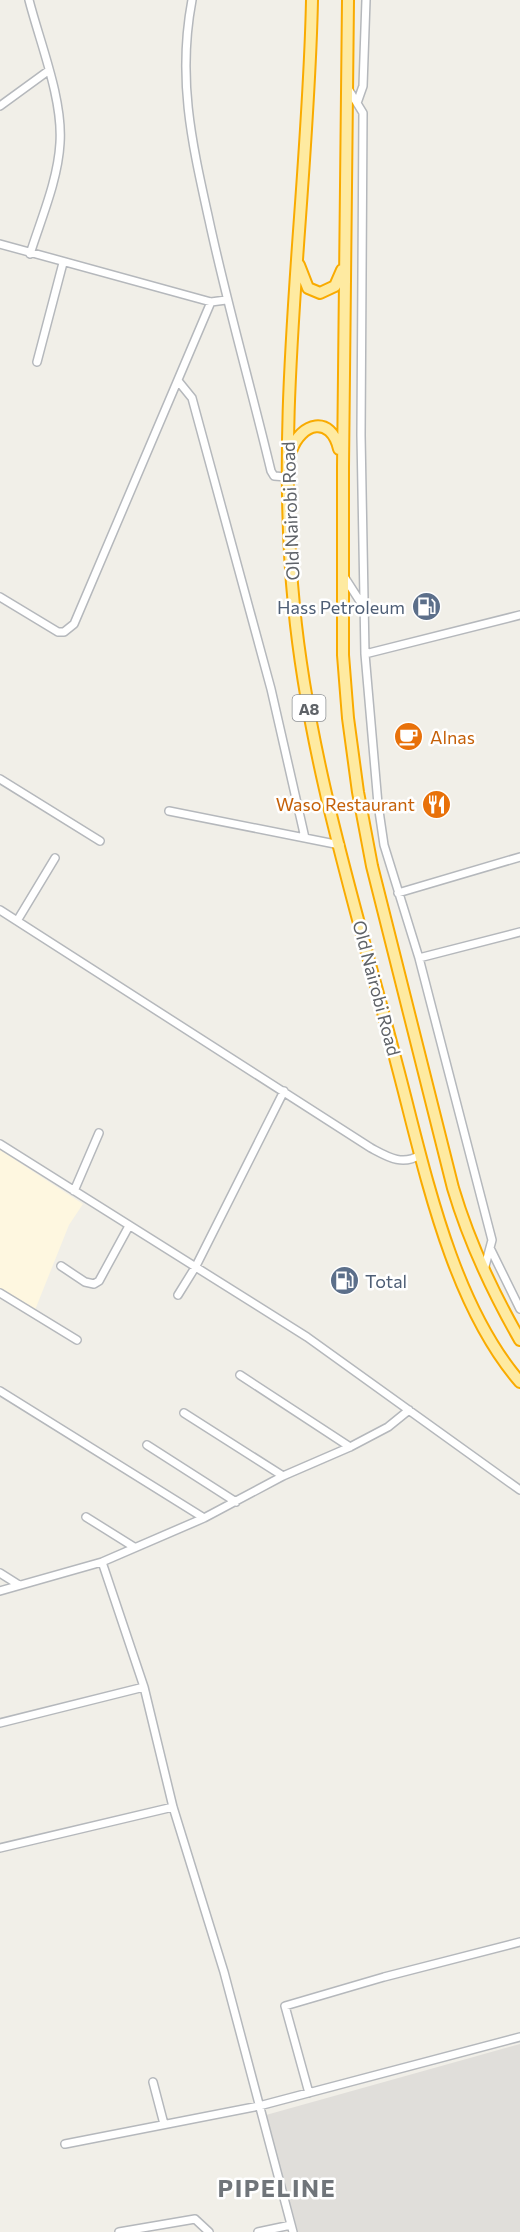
<svg xmlns="http://www.w3.org/2000/svg" width="520" height="2232" font-family="Commissioner,sans-serif">
<style>
.commercial{fill:#fef7e0}
.industrial{fill:#e0deda}
.lines{fill:none;stroke-linecap:round;stroke-linejoin:round}
.minor-casing{stroke:#b5b8bc;stroke-width:10}
.trunk-casing{stroke:#f9ab00;stroke-width:14}
.minor{stroke:#fff;stroke-width:7}
.trunk{stroke:#feeaa1;stroke-width:10}
.labels{text-anchor:middle;dominant-baseline:central;stroke-width:5;stroke-linejoin:round;paint-order:stroke}
.shield{fill:#fff;stroke:#8f9295;stroke-width:1.5}
.shield-label{font-size:16px;font-weight:bold;fill:#5f6368}
.street-label{font-size:18px;fill:#5f6368;stroke:#fff}
.service-label{font-size:18px;fill:#4e5e75;stroke:#fff;text-anchor:end}
.food-label{font-size:18px;fill:#c56008;stroke:#fff;text-anchor:start}
.district-label{font-size:24px;font-weight:bold;letter-spacing:1.5px;fill:#70757a;stroke:#fff}
</style>
<rect width="100%" height="100%" fill="#f1efe8"/>
<path class="commercial" d="M0,1150L83,1204L69,1225L35,1310L0,1290Z"/>
<path class="industrial" d="M520,2044V2232H298L266,2115Z"/>
<g class="lines">
<defs>
<path id="minor" d="M29,0C40,43 63,99 60,143C58,180 41,219 30,254
M192,0C177,79 192,143 209,220C227,304 251,387 271,471L274,476L287,477
M349,90L363,113L361,435L365,654L378,804L384,845L419,958L492,1240L484,1270
M357,103L363,86L366,0
M0,106L48,71
M0,244L211,302L226,300
M37,362L63,263
M179,382L192,398L271,689L305,838
M345,578L363,606
M0,597L58,632H64L74,624L211,302
M365,654L520,615
M0,779L100,841
M169,811L340,845
M398,893L520,857
M0,910L371,1148C388,1157 402,1166 420,1155
M17,921L55,858
M419,958L520,932
M0,1144L307,1337L520,1490
M74,1191L99,1133
M491,1250L520,1309
M61,1266L85,1282L94,1284L99,1281L129,1226
M0,1293L77,1340
M178,1295L196,1266L284,1091
M240,1375L350,1447
M0,1391L204,1518
M184,1413L283,1476
M147,1445L236,1502
M86,1517L134,1547
M102,1562L144,1687L173,1807L224,1972L293,2232
M0,1573L19,1585
M0,1591L102,1562L204,1518L283,1476L350,1447L388,1427L409,1410
M0,1723L144,1687
M0,1848L173,1807
M153,2082L164,2124
M309,2093L285,2006L384,1977L520,1942
M65,2144L259,2106L520,2037
M119,2232L195,2219L209,2232
M258,2232L291,2225"/>
<path id="trunk" d="M312,0C308,202 274,404 294,606C309,762 358,914 397,1065C424,1166 450,1301 520,1382
M348,0L343,467V655L348,718L358,792L372,866L453,1188C469,1242 492,1291 520,1340
M299,265L308,288L320,293L335,286L342,270
M291,451C301,422 331,415 339,449"/>
</defs>
<use href="#minor" class="minor-casing"/>
<use href="#trunk" class="trunk-casing"/>
<use href="#minor" class="minor"/>
<use href="#trunk" class="trunk"/>
</g>
<defs>
<symbol id="fuel-disc" viewBox="-11 -11 22 22"><circle r="9.5" fill="#5c6f8a" stroke="#fff"/><path d="M-5.5-6h7V0h2V4h1.3V-2.5L3-4.5l.8-.8L6-3V5H2.5V1h-1V6h-7ZM-4.2-4.7v3.2H.2V-4.7Z" fill="#fff"/></symbol>
<symbol id="cafe-disc" viewBox="-11 -11 22 22"><circle r="9.5" fill="#e8710a" stroke="#fff"/><path d="M-5.5-4.5H6V0H3Q3 3.5 0 3.5H-2.5Q-5.5 3.5-5.5 0ZM3-3.2v2h1.7v-2ZM-6 4.5H4V6H-6Z" fill="#fff"/></symbol>
<symbol id="restaurant-disc" viewBox="-11 -11 22 22"><circle r="9.5" fill="#e8710a" stroke="#fff"/><path d="M-5-6h1v4h1v-4h1v4h1v-4h1v5L-1.5 .5V6h-2V.5L-5-1ZM5-6V6H3V1.5H1.5Q1.5-4 5-6Z" fill="#fff"/></symbol>
</defs>
<g fill-rule="evenodd">
<use href="#fuel-disc" x="410" y="590" width="33" height="33"/>
<use href="#cafe-disc" x="392" y="720" width="33" height="33"/>
<use href="#restaurant-disc" x="420" y="788" width="33" height="33"/>
<use href="#fuel-disc" x="328" y="1264" width="33" height="33"/>
</g>
<g class="labels">
<rect class="shield" x="292.5" y="695" width="33" height="26" rx="4.5"/>
<g class="shield-label">
<text x="309" y="708">A8</text>
</g>
<g class="street-label">
<text transform="translate(290 511) rotate(-92)">Old Nairobi Road</text>
<text transform="translate(377 988) rotate(75)">Old Nairobi Road</text>
</g>
<g class="service-label">
<text x="405" y="607">Hass Petroleum</text>
<text x="365" y="1281" text-anchor="start">Total</text>
</g>
<g class="food-label">
<text x="430" y="737">Alnas</text>
<text x="415" y="804" text-anchor="end">Waso Restaurant</text>
</g>
<g class="district-label">
<text x="277" y="2187">PIPELINE</text>
</g>
</g>
</svg>
